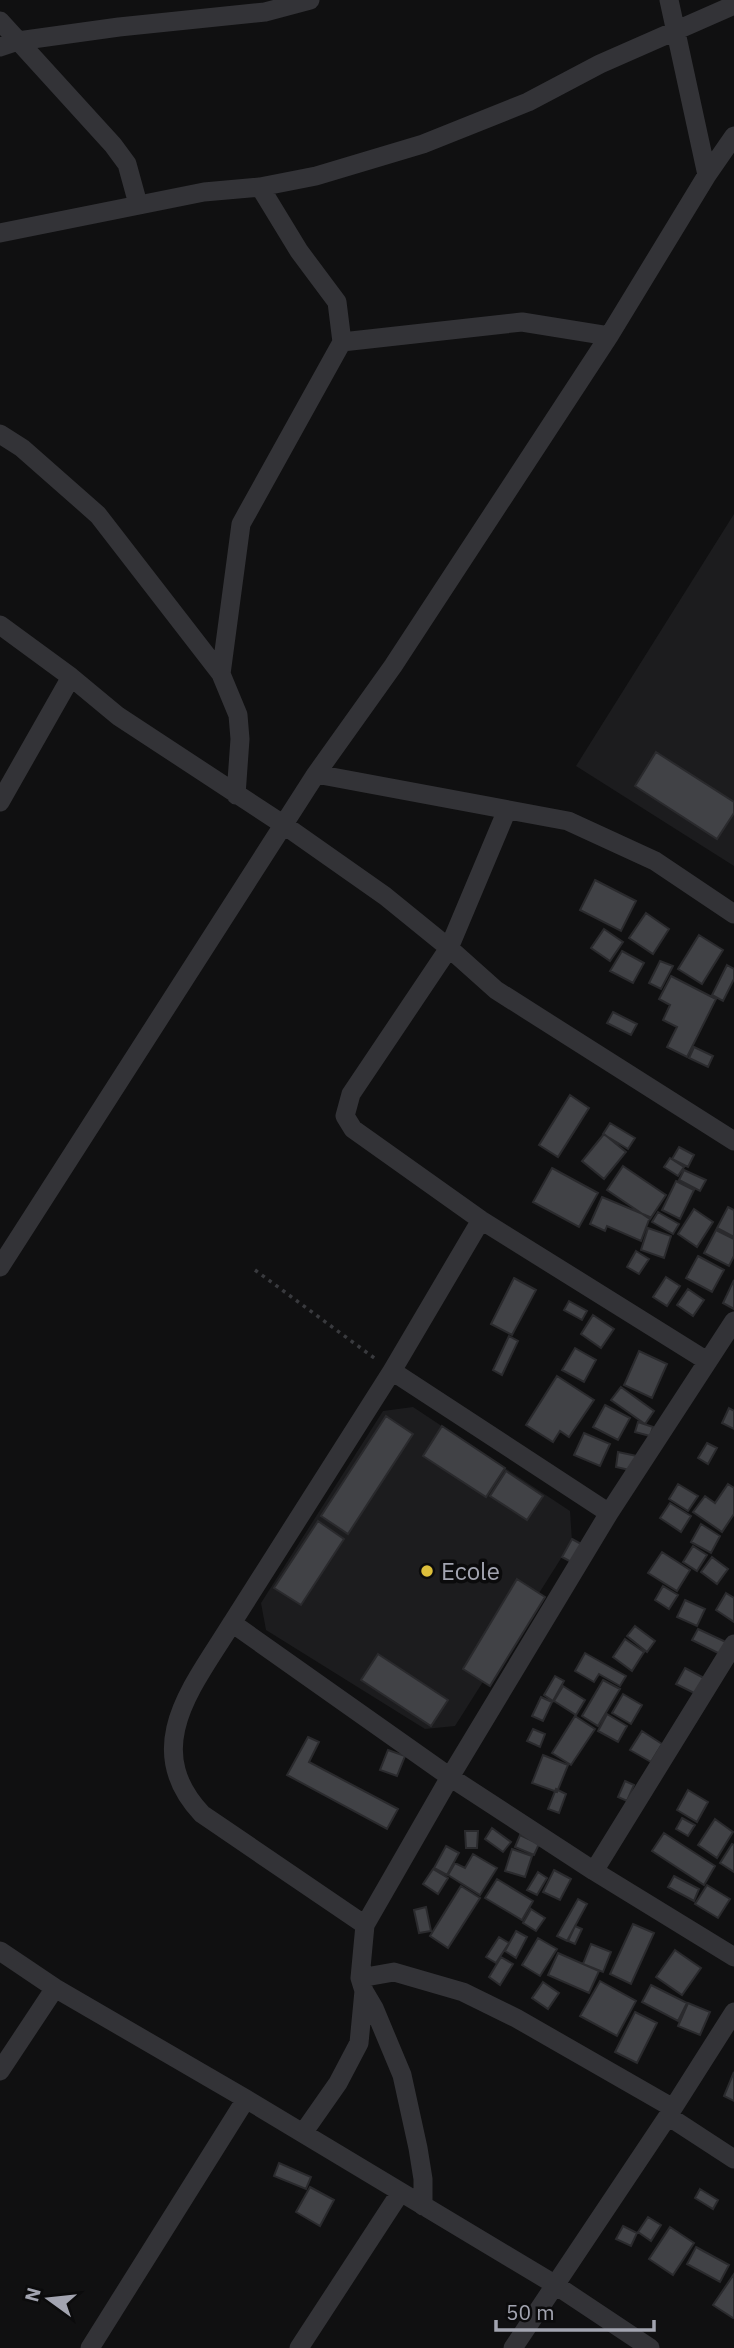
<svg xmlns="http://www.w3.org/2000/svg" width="734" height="2348" font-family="'IBM Plex Sans',sans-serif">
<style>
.built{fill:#1c1c1e}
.building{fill:#414246;stroke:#2a2a2d;stroke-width:2}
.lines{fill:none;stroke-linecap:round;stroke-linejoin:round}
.path{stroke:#393a3e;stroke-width:3.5;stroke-dasharray:3.5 5;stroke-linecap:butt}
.street{stroke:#333337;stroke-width:19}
.poi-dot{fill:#ddbf3b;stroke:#0b0b0c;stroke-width:2.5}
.labels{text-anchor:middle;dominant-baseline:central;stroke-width:7;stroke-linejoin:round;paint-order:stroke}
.poi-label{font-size:24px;fill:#a2a4b0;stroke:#0b0b0c;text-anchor:start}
</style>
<rect width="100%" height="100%" fill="#101011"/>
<path class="built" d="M734,514V866L576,766Z
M413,1407L570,1511L572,1541L455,1726L425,1729L266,1630L261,1603L383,1411Z"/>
<path class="building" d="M656,752L734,802V813L717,839L635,786Z
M595,880L636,901L621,931L580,910Z
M646,913L669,929L653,954L629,938Z
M604,929L623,942L610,961L591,948Z
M699,935L723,950L702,984L678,969Z
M622,951L644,963L633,983L610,971Z
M660,961L673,966L661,989L649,983Z
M727,965L734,969V979L723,1001L712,995Z
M671,976L716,999L687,1057L667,1047L677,1027L663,1020L670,1005L659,999Z
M613,1012L637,1024L631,1035L607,1023Z
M694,1047L713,1056L708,1067L689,1058Z
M570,1095L589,1108L558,1157L539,1145Z
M610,1123L635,1138L628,1149L603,1134Z
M604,1134L626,1152L604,1179L582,1161Z
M679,1147L694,1155L688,1167L672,1159Z
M670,1158L684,1167L678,1176L664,1167Z
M623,1166L666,1195L650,1219L607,1190Z
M552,1168L598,1193L579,1227L533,1202Z
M684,1170L706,1180L700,1191L679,1180Z
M676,1181L694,1190L680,1219L662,1210Z
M602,1197L650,1217L641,1241L607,1226L605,1231L590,1224Z
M728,1207L734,1210V1237L717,1228Z
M694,1209L713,1222L697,1247L678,1234Z
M658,1212L679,1224L673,1234L652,1222Z
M648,1228L671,1236L664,1258L641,1250Z
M716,1230L734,1239V1256L729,1266L704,1253Z
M636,1251L649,1259L639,1274L627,1267Z
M698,1256L724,1270L712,1292L686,1278Z
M666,1277L680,1286L667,1306L653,1297Z
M514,1278L536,1290L512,1335L491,1324Z
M734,1280V1309L723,1303Z
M688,1289L704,1300L693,1316L677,1305Z
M569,1301L587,1311L582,1320L564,1310Z
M593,1315L614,1329L601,1348L581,1334Z
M509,1336L518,1341L502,1375L493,1370Z
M575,1348L596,1360L584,1382L562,1370Z
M639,1351L667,1364L652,1398L624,1385Z
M557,1376L594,1400L569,1437L560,1431L553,1442L526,1425Z
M621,1387L654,1411L645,1424L611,1400Z
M605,1405L630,1418L618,1440L593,1427Z
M729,1408L734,1411V1429L722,1423Z
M386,1416L413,1434L348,1534L321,1516Z
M638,1422L653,1427L650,1436L635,1432Z
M442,1426L505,1468L486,1497L423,1456Z
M584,1433L610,1444L600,1466L574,1455Z
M707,1443L717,1448L708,1464L698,1458Z
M618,1452L637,1456L634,1471L616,1467Z
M506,1471L543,1496L527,1520L490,1496Z
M678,1484L698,1496L688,1511L669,1499Z
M728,1484L734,1488V1514L722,1532L693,1512L705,1496L715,1503Z
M670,1503L691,1516L681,1532L660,1518Z
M318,1521L344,1539L301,1605L274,1588Z
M701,1524L720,1536L711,1553L691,1542Z
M572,1539L583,1545L573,1563L562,1557Z
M693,1546L707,1555L697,1571L683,1562Z
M662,1552L690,1570L677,1591L648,1573Z
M712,1557L728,1569L717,1584L701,1572Z
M517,1579L545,1597L490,1686L463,1669Z
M663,1586L678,1595L669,1609L655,1600Z
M726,1593L734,1598V1622L716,1610Z
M685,1600L705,1609L697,1626L677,1617Z
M635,1626L655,1641L647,1652L627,1636Z
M698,1629L728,1643L722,1655L692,1640Z
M625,1639L644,1652L632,1671L613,1657Z
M585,1653L626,1676L620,1686L599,1674L594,1682L575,1671Z
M378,1654L448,1700L431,1726L361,1680Z
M685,1668L704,1678L696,1694L676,1684Z
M555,1676L564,1681L553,1701L544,1695Z
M603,1680L620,1689L598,1726L582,1716Z
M563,1686L585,1700L576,1715L554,1701Z
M623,1694L642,1705L631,1724L612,1713Z
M541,1697L552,1702L543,1721L532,1716Z
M607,1714L627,1726L618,1742L598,1731Z
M575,1716L595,1729L571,1765L552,1753Z
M533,1729L545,1734L540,1747L527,1741Z
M642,1731L662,1744L651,1762L630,1750Z
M308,1737L319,1742L309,1762L398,1809L387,1829L287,1775Z
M388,1750L405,1756L397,1776L380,1770Z
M543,1755L568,1765L557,1792L532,1783Z
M625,1781L634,1785L627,1801L618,1797Z
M556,1789L566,1794L559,1813L548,1809Z
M688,1790L708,1802L697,1822L677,1810Z
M682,1818L695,1825L688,1836L676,1829Z
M715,1819L733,1832L717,1858L698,1845Z
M492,1828L511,1842L503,1852L485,1839Z
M465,1831H478L477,1848H466Z
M664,1833L715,1866L704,1885L652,1851Z
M520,1835L539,1844L534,1855L515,1847Z
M732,1844L734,1845V1872L720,1863Z
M446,1846L459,1853L447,1875L434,1868Z
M512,1849L532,1856L525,1877L505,1871Z
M473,1854L497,1868L480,1895L448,1875L455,1863L465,1868Z
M433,1869L448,1878L438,1894L423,1884Z
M554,1870L571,1879L560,1900L543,1892Z
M538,1872L547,1878L537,1895L527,1890Z
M674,1876L699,1889L694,1901L668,1887Z
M497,1879L533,1901L522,1920L485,1898Z
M707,1885L730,1899L718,1918L695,1904Z
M461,1886L480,1898L448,1948L430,1936Z
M578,1899L587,1904L567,1941L557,1936Z
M426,1907L431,1931L419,1933L414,1910Z
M531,1909L545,1918L536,1931L523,1923Z
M633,1924L654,1933L631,1984L610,1974Z
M575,1926L582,1929L575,1944L568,1941Z
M516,1931L527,1937L516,1958L505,1951Z
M499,1937L509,1943L496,1963L486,1957Z
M538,1938L557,1949L540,1976L522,1965Z
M591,1944L611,1952L603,1972L583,1964Z
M675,1950L701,1968L682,1995L656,1977Z
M558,1953L599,1971L589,1993L548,1975Z
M501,1957L513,1964L500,1985L489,1977Z
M600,1981L636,2001L617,2036L580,2016Z
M543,1982L559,1993L548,2009L532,1998Z
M651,1985L687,2003L678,2021L642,2002Z
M688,2003L710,2012L700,2035L678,2026Z
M635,2012L657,2023L637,2063L615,2052Z
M734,2072V2101L724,2096Z
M279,2163L311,2177L306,2189L274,2176Z
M310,2187L334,2200L320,2226L296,2212Z
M700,2189L718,2200L713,2209L695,2198Z
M648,2217L661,2225L651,2241L638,2232Z
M623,2226L637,2233L631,2246L616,2239Z
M670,2227L694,2243L673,2275L649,2259Z
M696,2247L729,2265L720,2282L687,2264Z
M734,2274V2317L733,2318L713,2305Z"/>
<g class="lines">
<path class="path" d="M255,1270L377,1360"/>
<path class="street" d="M669,0L707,175
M0,21L113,145L127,164L138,204
M0,47L18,41L119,27L265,12L310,0
M260,187L299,251L337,302L342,342L522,322L609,336
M0,233L204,192L260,187L316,176L423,144L528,102L600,64L734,5
M0,434L22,448L98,515L221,674L238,715L240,739L236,795
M0,625L71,677L118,716L284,825L385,896L449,948L496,990L734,1141
M221,674L241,524L342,342
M316,774L568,821L655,861L734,914
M0,802L71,677
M507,810L449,948L351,1094L345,1116L353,1129L481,1220L707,1361
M481,1220L392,1371L232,1623L450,1777L594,1871L734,1957
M0,1267L316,774L393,666L609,336L707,175L734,136
M392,1371L609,1513
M232,1623C194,1685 139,1747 202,1814L365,1925
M594,1871L734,1644
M0,1951L55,1988L246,2099L554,2284L650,2348
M360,1978L394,1972L463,1992L516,2018L673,2108
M0,2071L55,1988
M668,2116L734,2159
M303,2133L338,2083L359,2043L364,1991
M423,2206V2179L418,2148L402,2075L374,2008L364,1991L360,1978L365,1925L450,1777L609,1513L734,1321
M90,2348L246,2099
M299,2348L400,2193
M513,2348L668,2116L734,2012"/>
</g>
<circle class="poi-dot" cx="427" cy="1571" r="7"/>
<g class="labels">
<g class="poi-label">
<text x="441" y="1571">Ecole</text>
</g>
</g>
<g transform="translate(49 2299) rotate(285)" stroke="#0b0b0c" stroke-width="5" paint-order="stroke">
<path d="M0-5L12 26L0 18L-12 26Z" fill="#a2a4b0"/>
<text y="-10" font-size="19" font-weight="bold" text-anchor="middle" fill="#a2a4b0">N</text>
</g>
<path d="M496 2320v10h158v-10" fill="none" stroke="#a2a4b0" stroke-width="3.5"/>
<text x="506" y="2320" font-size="21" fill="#a2a4b0" stroke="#0b0b0c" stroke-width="5" paint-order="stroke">50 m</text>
</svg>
